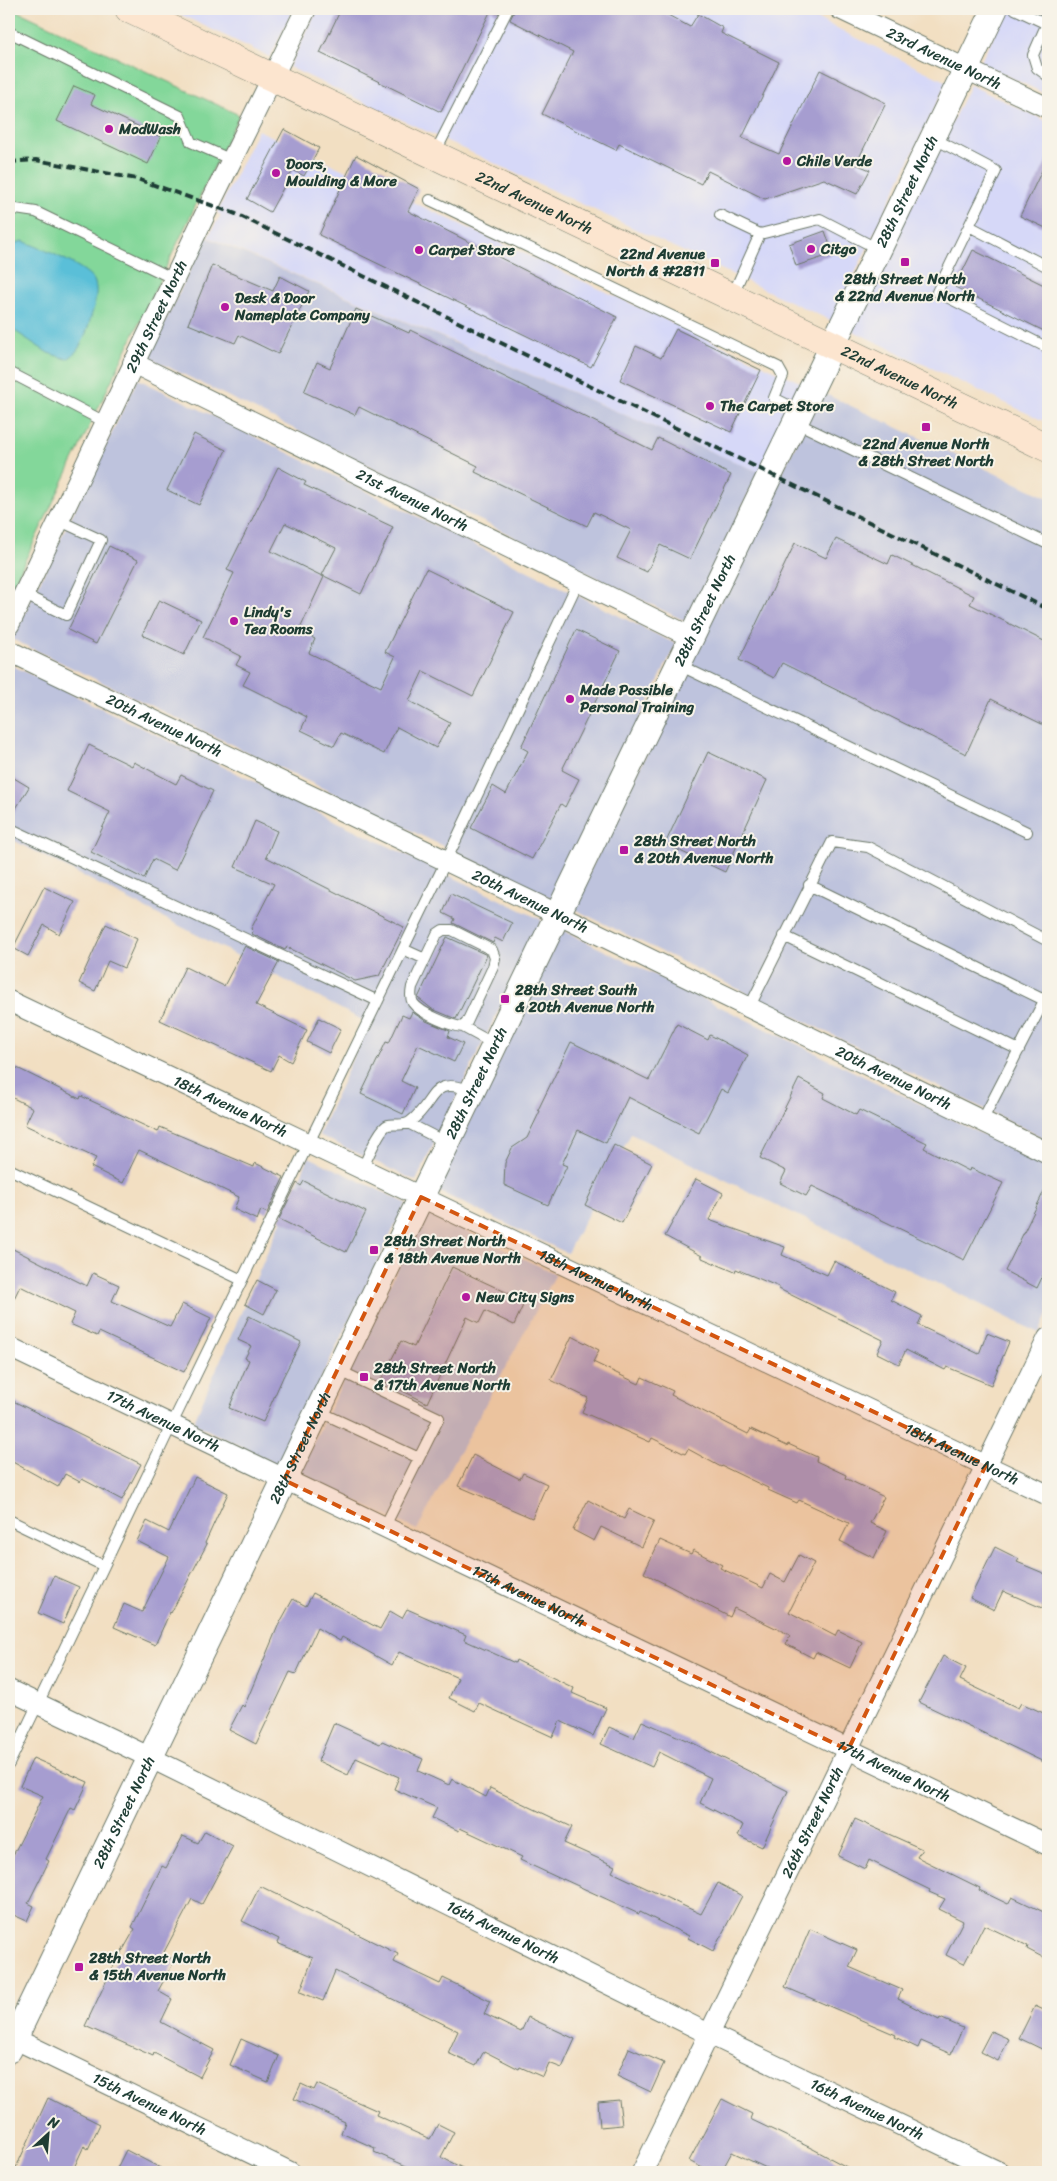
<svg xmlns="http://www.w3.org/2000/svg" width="1057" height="2181" font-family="Sriracha,sans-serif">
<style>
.built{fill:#d6d8f8}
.industrial{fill:#bec3dd}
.green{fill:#83d79a;stroke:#518a67}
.water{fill:#5abfd8;stroke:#3c7e86}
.building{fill:#a69dd0}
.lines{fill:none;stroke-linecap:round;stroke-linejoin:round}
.service-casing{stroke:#697666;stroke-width:12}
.minor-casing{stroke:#697666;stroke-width:22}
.tertiary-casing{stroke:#697666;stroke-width:27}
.secondary-casing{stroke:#697666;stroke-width:29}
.service{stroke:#fff;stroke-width:10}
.minor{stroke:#fff;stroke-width:20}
.tertiary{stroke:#fff;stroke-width:25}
.secondary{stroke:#fce5cf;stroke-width:28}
.rail{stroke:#1f3d34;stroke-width:4;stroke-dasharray:8 4;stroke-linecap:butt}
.marked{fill:#d45610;fill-opacity:0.2;stroke:#d45610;stroke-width:4;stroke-dasharray:10 6;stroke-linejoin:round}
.poi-dot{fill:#b5179e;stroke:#f7f3e8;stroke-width:2}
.labels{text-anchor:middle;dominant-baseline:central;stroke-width:4;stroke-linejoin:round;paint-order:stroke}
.street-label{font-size:15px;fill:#1f3d34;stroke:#f7f3e8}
.poi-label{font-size:15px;font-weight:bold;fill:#1f3d34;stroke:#f7f3e8;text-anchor:start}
</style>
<rect width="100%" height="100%" fill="#f7f3e8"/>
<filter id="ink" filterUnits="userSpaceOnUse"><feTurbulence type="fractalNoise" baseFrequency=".02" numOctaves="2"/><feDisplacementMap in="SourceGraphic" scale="10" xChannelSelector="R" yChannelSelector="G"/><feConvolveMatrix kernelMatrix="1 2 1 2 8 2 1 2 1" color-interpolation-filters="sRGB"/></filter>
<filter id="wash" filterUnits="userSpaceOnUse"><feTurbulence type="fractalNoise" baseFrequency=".0096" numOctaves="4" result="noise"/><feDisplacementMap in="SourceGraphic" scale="20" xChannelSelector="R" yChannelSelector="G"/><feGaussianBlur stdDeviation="1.12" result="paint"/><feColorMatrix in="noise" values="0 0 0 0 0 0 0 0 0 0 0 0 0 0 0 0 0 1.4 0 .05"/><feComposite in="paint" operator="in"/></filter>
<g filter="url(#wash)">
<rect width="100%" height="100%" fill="#f2dfc2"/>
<path class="built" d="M169,9H294L270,57Z
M318,9H797L947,82L832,321L289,67Z
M1007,9H1048V95L980,63Z
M970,85L1048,122V423L851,330Z
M258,130L802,383L759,472L208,237L221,215L217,213Z"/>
<path class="industrial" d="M206,237L759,472L687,622L148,357Z
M138,379L676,644L553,899L12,639Z
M821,392L1048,498V1140L572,908Z
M9,664L542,920L416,1181L319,1135L368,1023L9,838Z
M562,930L1048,1166V1313L1039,1333L631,1134L567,1253L436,1190Z
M309,1157L406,1203L279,1465L193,1423Z
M425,1212L556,1274L417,1530L298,1474Z"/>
<path class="green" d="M9,9H13L239,115L9,594Z"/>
<path class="water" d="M23,241C37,247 92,268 95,283C99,296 92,312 89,324C85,337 79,353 67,359L48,353L9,327V245Z"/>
<g id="blocks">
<path class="building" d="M341,9H500L498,14L491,10L441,112L320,53Z
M515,9H657L690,27L698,14L723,28L721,33L779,62L742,138L779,154L820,70L886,103L856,164L870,170L857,194L824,179L765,199L708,171L701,184L619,144L616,150L542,114L573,52L510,20Z
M74,86L95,95L91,104L161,137L148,164L57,121Z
M284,129L319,148L304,176L293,170L270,212L247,199Z
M356,155L419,189L408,211L617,317L591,367L319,235Z
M1048,158V229L1020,216Z
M825,231L833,254L796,266L789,244Z
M973,250L1048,287V333L955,287Z
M212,265L273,291L280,276L309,291L278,354L239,335L235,343L188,324Z
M356,309L409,333L410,330L652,450L658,438L731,475L690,559L660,545L647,572L617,558L631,530L594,512L587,526L475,472L478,466L359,407L355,415L304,392L317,362L330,368Z
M676,329L761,370L731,432L620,380L636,346L661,358Z
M194,434L226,450L199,505L167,490Z
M278,467L306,482L304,485L393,527L361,594L322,575L336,548L285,523L271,551L324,577L299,631L315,639L309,653L381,687L395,657L385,652L426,569L514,612L473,696L423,671L409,701L450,723L436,748L397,727L384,754L341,733L334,746L301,730L307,717L243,685L250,672L236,665L241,656L203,637L234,573L227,570Z
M836,539L888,564L892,555L974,596L970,604L1048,643V727L991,699L966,754L782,663L774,678L739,660L795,543L826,558Z
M109,546L138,560L96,644L68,630Z
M159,600L201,620L184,655L142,635Z
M576,630L620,651L562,770L579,779L565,807L561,804L532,859L471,828L493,786L506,794L528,751L521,747Z
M89,745L132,766L134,762L176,784L181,775L213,791L175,870L153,859L144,879L91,852L110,812L67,791Z
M708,752L767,780L725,872L665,844Z
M9,775L29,787L9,820Z
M255,821L277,831L266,857L404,927L379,976L355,981L287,947L285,950L252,934L253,931L251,929L274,884L235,867Z
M44,887L75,902L59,934L44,925L28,956L13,948Z
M451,894L512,923L503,942L495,938L493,943L453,923L455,919L443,913Z
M106,924L137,939L124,968L108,961L95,991L79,983Z
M447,937L487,955L456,1019L432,1009L418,998Z
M245,946L279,962L256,1005L307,1030L291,1062L279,1055L271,1071L160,1020L185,967L224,986Z
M412,1012L426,1021L450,1031L448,1037L463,1044L454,1062L418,1045L401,1081L415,1088L403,1114L361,1094L386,1042L389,1043L402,1015L409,1018Z
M319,1018L341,1029L329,1053L307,1042Z
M677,1024L708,1040L710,1035L748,1055L728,1093L721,1089L699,1133L628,1097L606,1143L578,1130L562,1164L567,1166L548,1205L504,1185L505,1163L512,1148L527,1138L540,1111L538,1110L571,1042L649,1080Z
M9,1064L80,1099L81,1096L158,1132L160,1127L254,1167L255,1163L284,1177L267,1213L261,1210L257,1220L234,1209L239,1197L139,1150L123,1183L91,1167L96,1158L25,1125L33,1108L9,1096Z
M799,1079L825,1093L823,1098L856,1115L859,1110L927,1143L924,1148L969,1171L970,1168L1003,1183L964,1260L812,1186L806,1196L780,1183L786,1171L760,1158Z
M614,1145L652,1164L622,1223L585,1205Z
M696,1179L723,1193L709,1220L785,1247L782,1255L827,1275L834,1261L895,1292L891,1300L922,1316L918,1325L979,1354L987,1333L1009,1342L991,1385L947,1367L945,1370L906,1350L899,1364L877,1353L883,1340L779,1289V1287L736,1269L735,1272L702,1258V1256L665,1236Z
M304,1181L366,1212L346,1252L279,1219L297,1183L301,1186Z
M1048,1183V1265L1037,1288L1005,1271Z
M9,1247L87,1286L93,1273L119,1285L112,1301L170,1327L182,1304L211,1318L184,1372L99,1332L97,1336L70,1324L75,1313L20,1286L9,1309Z
M452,1267L525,1301L514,1325L485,1311L479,1323L467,1317L427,1403L381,1380L401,1341L414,1347Z
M257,1280L276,1290L264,1314L245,1304Z
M249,1316L301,1342L283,1377L263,1422L229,1408L249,1360L245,1358L251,1346L238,1340Z
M572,1336L599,1350L593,1362L639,1384L642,1377L673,1391L671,1395L748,1434L751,1429L787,1446L788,1444L817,1457L816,1461L846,1475L845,1478L884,1497L870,1523L887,1531L874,1558L840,1541L849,1523L799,1500L797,1503L768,1490V1488L722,1466L721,1467L688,1449L685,1454L652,1438L650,1442L582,1412L588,1398L551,1380Z
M9,1399L141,1464L122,1500L82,1479L80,1482L65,1474L58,1487L9,1460Z
M473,1455L520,1479L523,1473L547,1484L532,1518L458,1486Z
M195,1477L228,1493L205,1543L207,1544L171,1613L170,1612L155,1645L114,1627L124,1604L142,1612L169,1557L137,1541L147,1521L169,1532Z
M588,1500L624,1519L629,1509L654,1521L642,1547L601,1527L594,1541L573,1530Z
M660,1540L691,1554L693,1550L722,1565L720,1568L763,1588L770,1574L785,1582L799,1555L814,1563L789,1612L835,1636L838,1630L862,1642L850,1668L816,1652L813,1658L786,1644L790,1635L734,1608L730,1617L644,1573Z
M995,1547L1019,1559L1017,1562L1048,1575V1593L1042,1608L1003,1591L994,1610L970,1598Z
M54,1576L79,1587L63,1624L38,1613Z
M313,1593L380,1629L390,1611L402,1618L407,1609L466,1635L464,1640L515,1663L516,1660L574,1688L572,1693L606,1708L593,1736L560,1721L553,1737L479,1703L475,1711L449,1698L458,1678L399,1652L392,1665L342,1637L340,1641L317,1628L296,1674L290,1672L256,1744L229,1730L242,1705L244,1707L278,1626L293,1599L306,1606Z
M943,1656L966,1668L960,1680L1018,1708L1021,1703L1048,1715V1764L919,1702Z
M642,1721L693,1743L788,1791L762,1847L738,1836L743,1825L700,1803L711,1778L659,1752L652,1767L601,1744L609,1727L634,1738Z
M334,1723L380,1744L382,1741L423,1759L418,1771L449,1785L452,1779L486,1797L490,1788L572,1827L564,1843L615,1866L612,1872L701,1914L718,1883L742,1896L713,1951L688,1938L689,1936L640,1912L639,1914L563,1879V1880L520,1860L522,1857L460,1828L459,1831L432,1818L437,1808L394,1789L399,1777L356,1758L348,1775L318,1761Z
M33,1758L88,1782L75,1810L71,1808L46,1859L49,1861L28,1903L34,1906L27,1921L9,1913V1863L43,1796L20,1786Z
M855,1819L922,1849L917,1857L980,1888L979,1890L1008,1904L1012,1897L1048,1914V1960L1027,1949L1028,1946L984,1925L964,1964L946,1955L963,1921L939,1909L945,1899L929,1892L930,1890L869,1860L865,1869L838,1856Z
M205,1831L233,1846L202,1904L192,1899L163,1954L175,1960L158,1991L172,1999L161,2022L214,2050L200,2077L154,2053L153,2056L85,2026L112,1969L135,1929L132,1927L162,1866L166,1868L183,1836L198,1843Z
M260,1886L398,1954L394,1962L440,1984L443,1978L490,2001L484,2014L521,2032L528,2017L575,2039L562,2068L549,2063L543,2077L520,2067L519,2069L484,2051L476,2066L448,2053L458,2031L335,1971L323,2001L300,1992L313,1958L277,1943L279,1939L242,1921Z
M810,1929L857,1950L849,1967L902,1990L898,1999L939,2020L940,2018L963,2028L951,2054L921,2041L918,2048L895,2037L896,2035L785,1987Z
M1035,2006L1048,2012V2052L1019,2038Z
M991,2031L1009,2039L998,2061L980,2052Z
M241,2039L279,2056L268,2082L230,2065Z
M629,2048L664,2063L651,2092L617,2076Z
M301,2084L314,2090L317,2084L378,2111L376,2115L430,2139L438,2124L454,2132L441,2157L470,2172H420L374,2152L375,2148L341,2133L345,2122L294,2099Z
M48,2098L100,2124L88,2149L84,2146L72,2172H14Z
M722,2099L752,2114L750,2119L813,2149L856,2172H775L732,2152L721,2172H710L689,2161Z
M619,2100L622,2125L600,2127L598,2102Z
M126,2150L168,2172H115Z"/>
</g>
</g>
<g filter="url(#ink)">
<use href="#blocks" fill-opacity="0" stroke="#697666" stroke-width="1"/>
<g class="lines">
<defs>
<path id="service" d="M1015,9L1047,24
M1048,21L1033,55L1037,68L1048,76
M9,32L180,116L191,142L232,160
M933,138L996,171L969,226L1048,267
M435,153L508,9
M430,200L778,367L783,376L774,398L800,411
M9,208L36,212L174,279
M720,215L760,234
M969,226L937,292L1048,348
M732,296L760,234L820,219L878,249
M9,372L105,422
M795,422L1048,544
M23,594L66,615L101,540L58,520
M679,665L1027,832
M9,828L378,1001
M809,885L1044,1000
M443,930H452L492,950L495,958L493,967L467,1022L463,1027C451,1026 420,1013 413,1003C410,997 411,993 412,987L437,934Z
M784,936L1019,1050
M403,949L425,959
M749,1008L832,842L868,847L1048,941
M463,1027L494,1044
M982,1121L1048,993
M408,1123L447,1143
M9,1169L242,1280
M362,1169C367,1160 379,1128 388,1125C395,1123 404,1127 411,1121C437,1101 429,1075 472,1091
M338,1370L439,1418L384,1528
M318,1411L419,1458
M9,1520L104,1566
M9,1764L171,1426L446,861L578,582"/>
<g id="minor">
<path id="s1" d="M840,9L1048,108"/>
<path id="s2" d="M133,363L691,637"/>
<path id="s3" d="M9,625L210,204L306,9"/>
<path id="s4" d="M9,651L557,914L1048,1153"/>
<path id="s5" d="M9,1001L1048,1495"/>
<path id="s6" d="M9,1347L1048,1845"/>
<path id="s7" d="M9,1690L151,1758L709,2034L999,2172"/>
<path id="s8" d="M9,2036L290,2172"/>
<path id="s9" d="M642,2172L1048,1338"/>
</g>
<g id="tertiary">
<path id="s10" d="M9,2050L995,9"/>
</g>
<g id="secondary">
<path id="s11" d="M129,9L1048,448"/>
</g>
</defs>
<use href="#service" class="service-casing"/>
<use href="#minor" class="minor-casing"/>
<use href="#tertiary" class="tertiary-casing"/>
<use href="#secondary" class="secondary-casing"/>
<use href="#service" class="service"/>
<use href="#minor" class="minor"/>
<use href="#tertiary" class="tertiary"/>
<use href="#secondary" class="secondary"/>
<path class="rail" d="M9,162L36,160L137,179L236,214L1048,609"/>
</g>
</g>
<path class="marked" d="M421,1197L986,1465L848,1750L284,1480Z"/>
<g class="poi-dot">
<circle cx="109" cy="129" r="5"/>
<circle cx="787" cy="161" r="5"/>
<circle cx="276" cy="173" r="5"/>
<circle cx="811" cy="249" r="5"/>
<circle cx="419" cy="250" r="5"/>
<rect x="900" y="257" width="10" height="10" rx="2.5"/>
<rect x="710" y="258" width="10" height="10" rx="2.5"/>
<circle cx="225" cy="307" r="5"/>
<circle cx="710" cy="406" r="5"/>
<rect x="921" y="422" width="10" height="10" rx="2.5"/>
<circle cx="234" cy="621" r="5"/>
<circle cx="570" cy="699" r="5"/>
<rect x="619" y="845" width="10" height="10" rx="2.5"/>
<rect x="500" y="994" width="10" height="10" rx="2.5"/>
<rect x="369" y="1245" width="10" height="10" rx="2.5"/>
<circle cx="466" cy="1297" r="5"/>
<rect x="359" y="1372" width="10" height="10" rx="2.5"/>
<rect x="74" y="1962" width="10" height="10" rx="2.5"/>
</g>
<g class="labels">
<g class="street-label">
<text stroke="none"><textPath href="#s1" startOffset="115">23rd Avenue North</textPath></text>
<text stroke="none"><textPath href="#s10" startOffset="2064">28th Street North</textPath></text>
<text stroke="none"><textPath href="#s11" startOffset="449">22nd Avenue North</textPath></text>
<text stroke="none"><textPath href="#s3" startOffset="342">29th Street North</textPath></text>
<text stroke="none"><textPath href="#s11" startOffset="854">22nd Avenue North</textPath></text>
<text stroke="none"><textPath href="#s2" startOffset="311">21st Avenue North</textPath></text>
<text stroke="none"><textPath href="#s10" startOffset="1599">28th Street North</textPath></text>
<text stroke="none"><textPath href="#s4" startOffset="172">20th Avenue North</textPath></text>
<text stroke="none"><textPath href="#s4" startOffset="578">20th Avenue North</textPath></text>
<text stroke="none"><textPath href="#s4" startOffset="982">20th Avenue North</textPath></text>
<text stroke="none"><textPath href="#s10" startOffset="1074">28th Street North</textPath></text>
<text stroke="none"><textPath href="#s5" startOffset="245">18th Avenue North</textPath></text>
<text stroke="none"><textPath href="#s5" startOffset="650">18th Avenue North</textPath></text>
<text stroke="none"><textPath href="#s6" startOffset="171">17th Avenue North</textPath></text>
<text stroke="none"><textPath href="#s10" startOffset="669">28th Street North</textPath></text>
<text stroke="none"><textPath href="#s5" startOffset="1055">18th Avenue North</textPath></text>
<text stroke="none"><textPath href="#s6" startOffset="576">17th Avenue North</textPath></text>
<text stroke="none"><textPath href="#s6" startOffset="981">17th Avenue North</textPath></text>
<text stroke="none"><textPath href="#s10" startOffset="264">28th Street North</textPath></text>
<text stroke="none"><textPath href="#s9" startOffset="389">26th Street North</textPath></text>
<text stroke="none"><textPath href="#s7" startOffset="550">16th Avenue North</textPath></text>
<text stroke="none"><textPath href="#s8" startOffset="156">15th Avenue North</textPath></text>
<text stroke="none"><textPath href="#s7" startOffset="955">16th Avenue North</textPath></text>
</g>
<g class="poi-label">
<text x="119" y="129">ModWash</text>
<text x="797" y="161">Chile Verde</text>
<text x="286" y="164">Doors,<tspan x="286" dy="17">Moulding &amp; More</tspan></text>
<text x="821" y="249">Citgo</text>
<text x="429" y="250">Carpet Store</text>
<text x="705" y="254" text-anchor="end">22nd Avenue<tspan x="705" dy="17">North &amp; #2811</tspan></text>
<text x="905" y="279" text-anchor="middle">28th Street North<tspan x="905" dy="17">&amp; 22nd Avenue North</tspan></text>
<text x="235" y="298">Desk &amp; Door<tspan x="235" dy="17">Nameplate Company</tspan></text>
<text x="720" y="406">The Carpet Store</text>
<text x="926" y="444" text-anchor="middle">22nd Avenue North<tspan x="926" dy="17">&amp; 28th Street North</tspan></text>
<text x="244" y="612">Lindy's<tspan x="244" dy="17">Tea Rooms</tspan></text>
<text x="580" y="690">Made Possible<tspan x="580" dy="17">Personal Training</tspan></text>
<text x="634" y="841">28th Street North<tspan x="634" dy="17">&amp; 20th Avenue North</tspan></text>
<text x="515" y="990">28th Street South<tspan x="515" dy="17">&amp; 20th Avenue North</tspan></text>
<text x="384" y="1241">28th Street North<tspan x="384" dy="17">&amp; 18th Avenue North</tspan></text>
<text x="476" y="1297">New City Signs</text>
<text x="374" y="1368">28th Street North<tspan x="374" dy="17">&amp; 17th Avenue North</tspan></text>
<text x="89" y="1958">28th Street North<tspan x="89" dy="17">&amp; 15th Avenue North</tspan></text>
</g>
</g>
<rect width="1057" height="2181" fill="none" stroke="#f7f3e8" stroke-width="30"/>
<g transform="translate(48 2134) rotate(26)" stroke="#f7f3e8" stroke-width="4" paint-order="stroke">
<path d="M0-4L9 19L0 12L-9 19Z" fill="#1f3d34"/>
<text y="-8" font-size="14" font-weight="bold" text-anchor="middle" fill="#1f3d34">N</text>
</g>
</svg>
